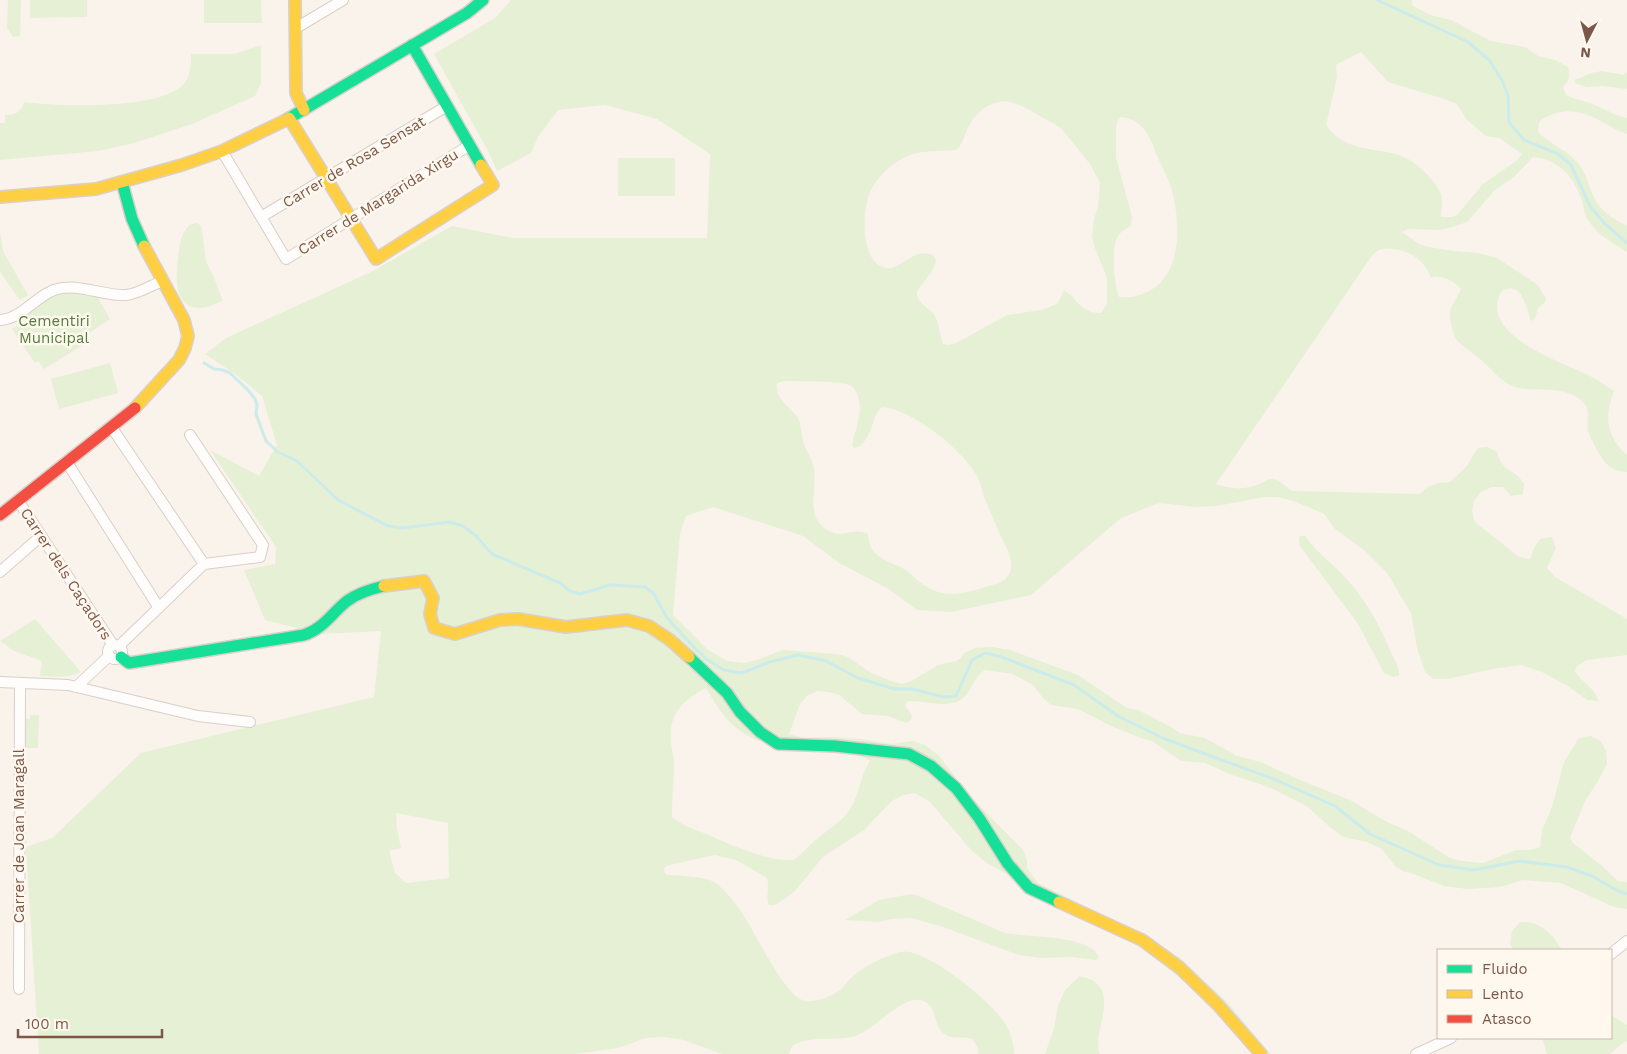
<svg xmlns="http://www.w3.org/2000/svg" width="1627" height="1054" font-family="'Work Sans',sans-serif">
<style>
.green{fill:#e6f0d5;fill-rule:evenodd}
.lines{fill:none;stroke-linecap:round;stroke-linejoin:round}
.stream{stroke:#ccebeb;stroke-width:3}
.street-casing{stroke:#d8cfc9;stroke-width:12}
.fast-casing{stroke:#dad0ca;stroke-width:14}
.slow-casing{stroke:#dad0ca;stroke-width:14}
.jam-casing{stroke:#dad0ca;stroke-width:14}
.street{stroke:#fefdfc;stroke-width:10}
.fast{stroke:#16e098;stroke-width:11}
.slow{stroke:#ffcf43;stroke-width:11}
.jam{stroke:#f24e42;stroke-width:11}
.labels{text-anchor:middle;dominant-baseline:central;stroke-width:5;stroke-linejoin:round;paint-order:stroke}
.street-label{font-size:15px;fill:#7c5748;stroke:#fff8ef}
.park-label{font-size:15px;fill:#527d3c;stroke:#fff8ef}
</style>
<rect width="100%" height="100%" fill="#f9f3ec"/>
<path class="green" d="M8,0H21L20,36L13,37L7,28Z
M30,0H87V17L30,18Z
M204,0H261L262,23H204Z
M511,0H1412V5L1430,15L1451,20L1491,41L1525,47L1538,56L1555,60L1568,67C1570,75 1570,81 1563,87L1566,95C1576,100 1587,101 1597,106C1608,110 1615,116 1627,118V134C1602,125 1584,105 1556,113C1549,116 1543,117 1539,123L1538,132C1550,144 1567,150 1578,163C1589,176 1590,196 1601,208C1608,216 1618,221 1627,226V252C1612,242 1598,236 1588,220C1584,214 1584,208 1582,201C1574,177 1560,160 1533,157L1514,177L1495,190L1467,222L1450,228L1439,230L1408,229L1402,232L1419,244L1429,247L1453,251L1478,253L1497,258L1538,285L1546,299L1545,302L1538,308L1535,319L1531,321C1527,311 1523,283 1506,289C1499,291 1498,299 1497,305C1496,341 1562,362 1588,375C1597,379 1606,386 1614,391C1604,415 1606,437 1627,455V472C1610,472 1603,461 1596,448C1593,442 1590,437 1588,431C1586,420 1592,411 1583,402C1566,385 1539,392 1518,388C1501,384 1490,366 1476,356C1471,351 1463,347 1458,342C1453,335 1450,322 1450,313C1451,304 1458,297 1461,289C1454,281 1441,274 1431,278C1425,261 1410,250 1392,249C1388,248 1381,248 1377,251C1374,253 1371,257 1369,260L1216,484C1233,490 1246,490 1262,483C1266,481 1269,478 1273,479C1281,480 1286,488 1293,491L1419,494L1428,487L1438,483L1450,482L1466,467L1478,448L1488,447L1497,452C1502,472 1513,468 1524,483L1523,494L1511,496L1503,487H1492L1481,492L1474,501L1472,511L1475,522L1519,557L1530,559L1534,548L1540,539L1552,537L1556,548L1547,568L1555,577L1627,619V655L1587,660L1577,666L1575,671C1582,683 1596,688 1598,701L1587,700L1568,686L1542,672L1522,665L1498,668L1447,679H1433L1425,672L1417,648L1411,613L1387,573L1364,550L1334,528L1324,514L1294,501L1278,497H1264L1217,506L1196,507L1159,503L1121,518L1031,595L951,612L917,610L887,588L839,563L803,536L713,507L686,516L680,534L673,615L707,649L727,661L745,663L757,660L783,650L837,654L848,657L871,673L891,681L902,684L913,680L938,665L956,661L961,658L964,653L975,648L993,647L1010,650L1078,675L1127,708L1138,710L1171,727L1180,733L1205,738L1237,756L1261,762L1293,777L1352,801L1385,821L1408,831L1450,858L1462,861L1483,863L1516,850H1529L1540,847L1542,830L1552,807L1564,762L1579,738L1591,736L1601,741L1606,751L1607,764L1598,781L1585,801L1570,838L1573,843L1601,865L1618,881L1627,882V909L1614,907L1561,883L1523,880L1500,887L1468,889L1444,886L1411,873L1405,872L1396,867L1382,849L1367,842L1343,837L1331,828L1308,807L1277,791L1260,784L1232,775L1205,763L1181,761L1152,741L1141,738L1113,727L1078,709L1051,705L1043,698L1033,685L1013,674L985,670C976,675 974,683 969,691C957,713 927,700 907,701L905,706L912,715L911,720L906,723L888,716L862,714L839,695L828,692L817,691L807,696L800,704L789,734L803,738L831,737L862,739L891,744L912,741L925,745L939,756L971,797L1023,850L1027,861V868L1038,883L1150,938L1179,957L1227,1002L1271,1054H1253L1204,997L1142,948L1075,915L1045,903L1021,889L1007,874L988,864L972,851L930,802L915,793L903,795L892,801L864,830L823,857L795,891L780,902L775,905H769C765,896 770,887 767,878L736,860L715,855L669,865L664,868L665,874C679,877 706,875 717,884C727,892 737,905 744,916C756,934 785,997 805,1001C815,1003 832,996 840,990C845,986 848,980 853,976C866,965 885,956 900,952C923,945 989,1000 1002,1019C1009,1029 1014,1041 1014,1054H978V1048L972,1039C964,1036 953,1039 946,1035C931,1027 939,1003 920,1000C901,996 876,1029 855,1036C837,1041 813,1036 798,1043C792,1045 790,1049 789,1054H722L680,1039L662,1037L646,1038L618,1048L576,1054H39L26,847L52,838L141,753L374,697L381,631L322,634L265,620L244,570L275,564L276,547L210,450L259,476L277,445L262,396L235,374L205,354L226,338L371,272L452,226L513,238H707L710,154L657,119L605,105L558,110L538,137L531,153L497,171L488,151L434,54L495,18ZM1361,52L1388,82L1441,98L1457,104L1467,120L1486,136L1499,138L1522,154L1516,161L1483,184L1457,215L1452,217H1441C1441,211 1443,200 1441,194C1435,180 1414,159 1399,155C1372,147 1345,152 1326,125L1337,77L1336,65ZM1006,101L1022,106L1061,128L1090,164L1100,183L1098,207L1094,219L1092,237L1095,248L1107,278V304L1101,313C1080,313 1079,300 1064,290L1058,303L1052,306L1041,310L1007,315L956,343L949,345L943,344C940,335 938,320 934,314C929,309 916,301 917,294C917,285 934,276 936,260L933,255C909,246 899,277 880,266C860,254 862,208 871,190C877,178 888,167 900,160C918,149 935,152 956,150C962,145 964,138 967,130C975,112 987,103 1006,101ZM1121,117C1145,120 1150,138 1157,156C1163,169 1170,181 1173,195C1181,229 1181,278 1145,293C1135,297 1130,298 1119,297C1114,284 1111,251 1117,238C1119,232 1127,229 1131,225L1132,217L1116,158V128L1118,120ZM784,381C798,382 842,380 851,386C857,390 860,401 860,408C860,420 854,434 852,446L854,448L859,447C863,443 867,439 869,433C874,424 873,415 882,407C912,409 961,449 976,474C981,482 982,493 986,502C990,511 994,520 998,530C1003,542 1015,559 1010,572C1005,584 995,584 985,587C960,595 943,599 921,583C915,579 911,574 906,570C896,564 878,560 871,548C869,544 869,539 868,534C850,525 840,544 821,525C807,511 817,487 814,469C813,460 807,453 804,444C801,436 802,427 798,418C790,406 775,400 777,383ZM706,688C714,701 723,717 735,727C761,748 795,750 826,751C842,752 857,752 870,761C861,775 860,790 853,804C846,820 830,827 817,839C809,845 803,853 794,860C772,863 734,846 713,837C699,830 685,828 672,817C672,798 674,780 674,762C674,755 671,749 671,743C668,714 682,701 706,688ZM396,813L448,823L449,878L406,883L395,873L389,851L401,848L397,829Z
M261,45V83L255,96L192,124L134,143L98,151L0,160V123H5V115C15,115 22,112 24,102C57,107 161,110 184,84C191,75 191,65 191,54H235Z
M1602,71L1624,75L1627,72V89L1602,86L1587,87L1575,83V80L1591,73Z
M618,158H675V196H618Z
M196,223L200,225L202,229L206,262L213,275L223,301C216,303 208,308 200,308C173,308 176,277 178,259C179,249 180,237 186,229C189,225 192,224 196,223Z
M0,232L3,251L28,295L20,300L0,272Z
M71,291L97,296L110,319L86,335L91,340L44,369L38,361L35,363L12,329L26,321L22,315L60,292Z
M110,363L118,393L59,409L51,379Z
M1300,536H1305C1316,552 1331,562 1343,575C1364,597 1378,622 1390,650C1394,659 1399,665 1399,675L1394,677L1384,673L1358,624L1300,546L1299,541Z
M35,619L81,672C67,678 55,677 40,676L42,661L14,651L0,641Z
M30,715H39L38,748H24V719H30Z
M912,894L921,897L1005,933C1025,937 1092,935 1099,957L1096,960L1072,957L1041,958L1019,955L943,927L911,918L891,919L878,922L845,920L879,900Z
M1520,922C1540,921 1553,934 1562,950H1513L1510,943L1512,931Z
M1080,976C1085,978 1092,979 1095,982C1117,1000 1091,1035 1100,1054H1045L1054,1029L1058,1006L1065,990Z
M1611,1015L1627,1025V1041L1623,1043L1610,1054H1547L1542,1038H1611Z"/>
<g class="lines">
<path class="stream" d="M1377,0L1468,42L1489,60L1502,80L1508,96L1509,122L1524,140L1558,154L1571,165L1590,206L1604,223L1627,243
M204,363L214,369L223,370L230,373L247,389L255,399L257,405L256,414L266,441L278,452L297,461L338,500L388,526L402,528L450,522L463,526L476,536L492,554L560,583L570,591L580,594L610,585L645,587L654,594L667,618L691,644L706,659L724,670L742,673L770,662L798,655L826,661L858,678L894,689H913L943,697L956,696L972,660L985,653L999,656L1074,685L1118,716L1165,739L1276,780L1335,806L1370,834L1439,865L1474,870L1519,861L1567,867L1592,876L1618,891L1627,894"/>
<defs>
<path id="street" d="M296,28L343,0
M222,151L286,259L470,145
M261,217L447,106
M0,320C21,319 35,297 54,290C77,282 102,296 126,295C138,294 152,285 162,281
M112,428L204,564
M68,464L159,608
M19,502L113,645
M0,572L41,536
M108 652a7 7 0 1 1 14 0a7 7 0 1 1-14 0Z
M119,646L204,564L260,557L263,545L190,435
M0,682L68,685L198,716L250,722
M76,687L109,656
M1611,954L1627,941
M19,989L20,683
M1416,1054L1451,1038"/>
<path id="fast" d="M412,45L481,165
M286,120L467,13L483,0
M122,182L132,219L144,246
M121,657L129,663L304,635C323,629 332,613 347,601C358,593 371,589 384,586
M689,657L727,693L740,712L760,732L778,744L835,746L909,754L931,766L956,788L979,818L1008,864L1029,888L1059,902"/>
<path id="slow" d="M295,0L296,93L304,110
M289,118L376,259L493,185L481,165
M0,197L96,189L182,165L222,151L286,120
M135,408L179,360L185,348L188,336L184,320L144,246
M384,586L424,581L433,598L430,614L434,628L455,634L500,620L518,619L566,627L627,620L649,626L670,640L689,657
M1059,902L1142,940L1180,968L1218,1005L1261,1054"/>
<path id="jam" d="M0,515L135,408"/>
</defs>
<use href="#street" class="street-casing"/>
<use href="#fast" class="fast-casing"/>
<use href="#slow" class="slow-casing"/>
<use href="#jam" class="jam-casing"/>
<use href="#street" class="street"/>
<use href="#fast" class="fast"/>
<use href="#slow" class="slow"/>
<use href="#jam" class="jam"/>
</g>
<g class="labels">
<g class="street-label">
<text transform="translate(354 162) rotate(-31)">Carrer de Rosa Sensat</text>
<text transform="translate(378 202) rotate(-32)">Carrer de Margarida Xirgu</text>
<text transform="translate(66 574) rotate(57)">Carrer dels Caçadors</text>
<text transform="translate(19 836) rotate(-90)">Carrer de Joan Maragall</text>
</g>
<g class="park-label">
<text x="54" y="321">Cementiri<tspan x="54" dy="17">Municipal</tspan></text>
</g>
</g>
<rect x="1437" y="949" width="175" height="90" fill="#fff8ef" stroke="#cbb8ac"/>
<rect x="1447" y="965" width="25" height="8" fill="#16e098" stroke="#cbb8ac"/>
<text x="1482" y="974" font-size="15" fill="#7c5748">Fluido</text>
<rect x="1447" y="990" width="25" height="8" fill="#ffcf43" stroke="#cbb8ac"/>
<text x="1482" y="999" font-size="15" fill="#7c5748">Lento</text>
<rect x="1447" y="1015" width="25" height="8" fill="#f24e42" stroke="#cbb8ac"/>
<text x="1482" y="1024" font-size="15" fill="#7c5748">Atasco</text>
<g transform="translate(1587 40) rotate(186)" stroke="#fff8ef" stroke-width="4" paint-order="stroke">
<path d="M0-4L9 19L0 12L-9 19Z" fill="#7c5748"/>
<text y="-8" font-size="14" font-weight="bold" text-anchor="middle" fill="#7c5748">N</text>
</g>
<path d="M18 1029v8h144v-8" fill="none" stroke="#7c5748" stroke-width="2.5"/>
<text x="25" y="1029" font-size="15" fill="#7c5748" stroke="#fff8ef" stroke-width="4" paint-order="stroke">100 m</text>
</svg>
